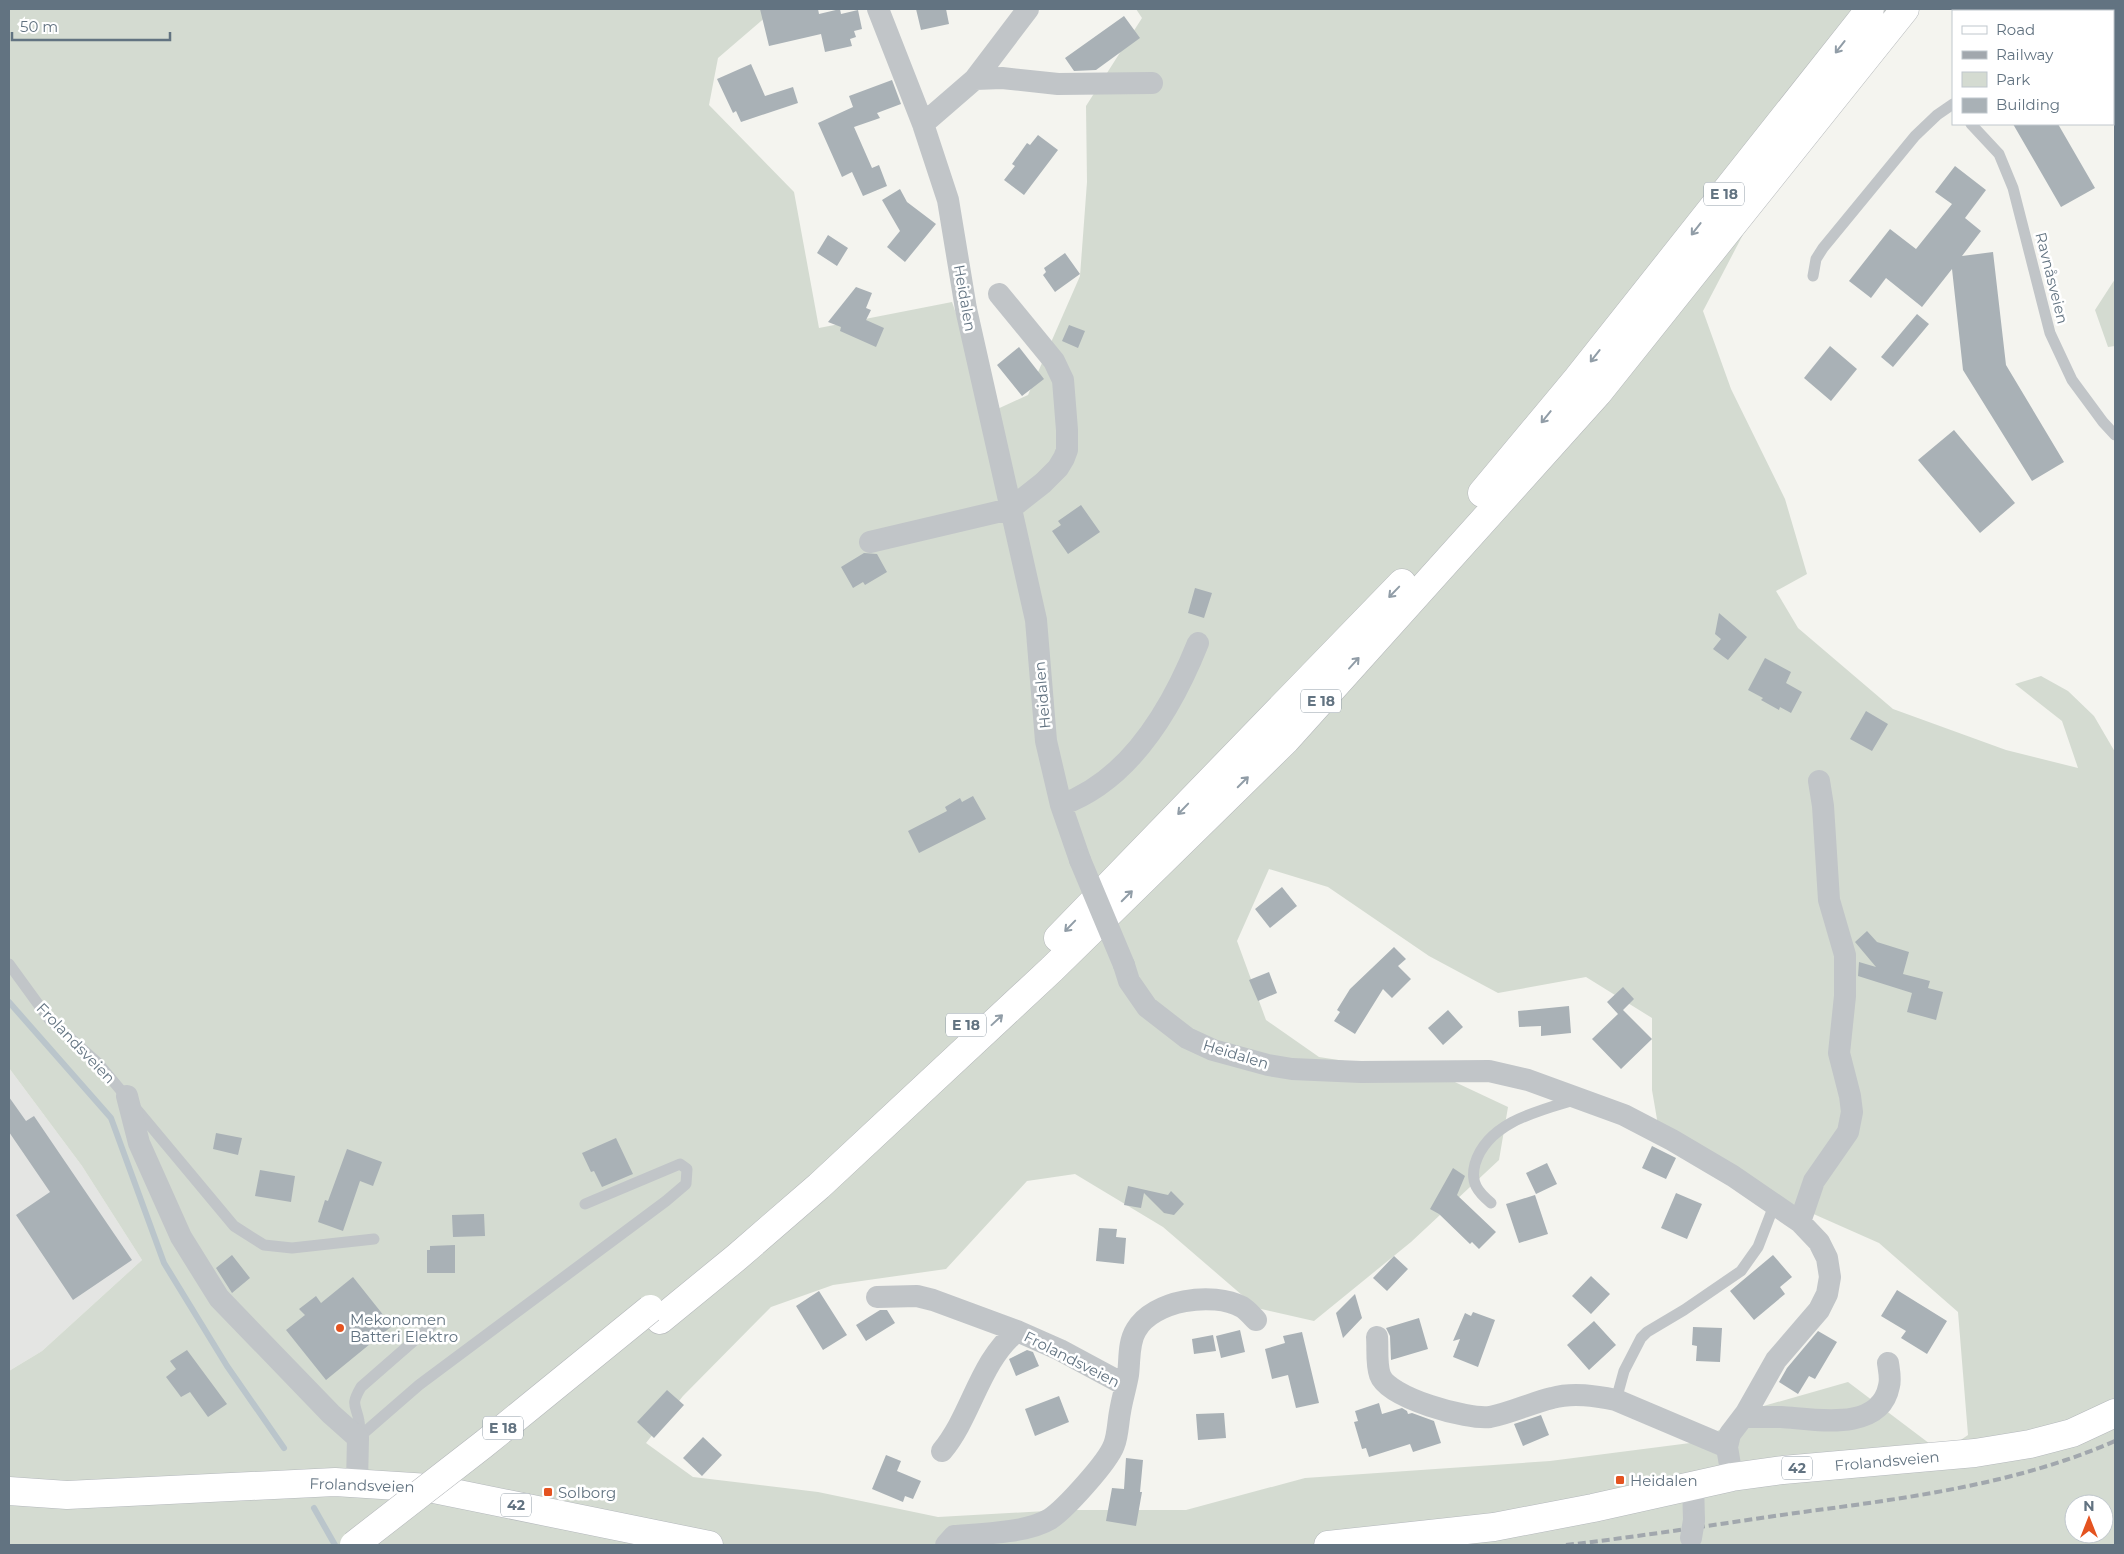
<svg xmlns="http://www.w3.org/2000/svg" width="2124" height="1554" font-family="Montserrat,sans-serif">
<style>
.built{fill:#e4e5e3}
.green{fill:#d4dbd1;fill-rule:evenodd}
.lines{fill:none;stroke-linecap:round;stroke-linejoin:round}
.stream{stroke:#bac5cb;stroke-width:6}
.building{fill:#a9b1b6}
.primary-casing{stroke:#b4b8bc;stroke-width:29}
.trunk-casing{stroke:#b4b7ba;stroke-width:29}
.service{stroke:#c1c5c8;stroke-width:11}
.minor{stroke:#c1c5c8;stroke-width:22}
.primary{stroke:#fff;stroke-width:28}
.trunk{stroke:#fff;stroke-width:28}
.rail{stroke:#a1a7ad;stroke-width:4;stroke-dasharray:8 4;stroke-linecap:butt}
.trunk-bridge-casing{stroke:#b4b7ba;stroke-width:29;stroke-linecap:butt}
.minor-bridge{stroke:#c1c5c8;stroke-width:22}
.trunk-bridge{stroke:#fff;stroke-width:28}
.oneway{stroke:#919da7}
.poi-dot{fill:#e45320;stroke:#fff;stroke-width:2}
.labels{text-anchor:middle;dominant-baseline:central;stroke-width:5;stroke-linejoin:round;paint-order:stroke}
.shield{fill:#fff;stroke:#919da7;stroke-width:1}
.shield-label{font-size:14px;font-weight:bold;fill:#627381}
.street-label{font-size:15px;fill:#627381;stroke:#fff}
.poi-label{font-size:15px;fill:#627381;stroke:#fff;text-anchor:start}
</style>
<rect width="100%" height="100%" fill="#f4f4ef"/>
<path class="built" d="M9,1068L82,1166L142,1260L42,1351L9,1371Z"/>
<path class="green" d="M9,9H775L718,58L709,105L794,192L819,328L952,302L987,402L993,411L1028,395L1080,276L1087,182L1086,106L1142,18L1136,9H1897L1759,204L1703,311L1731,389L1785,499L1807,574L1776,591L1798,628L1893,709L2006,750L2078,768L2062,721L2015,684L2041,676L2068,691L2094,716L2115,752V1545H9V1371L42,1351L142,1260L82,1166L9,1068ZM1269,869L1328,887L1429,956L1498,993L1586,977L1652,1018V1090L1659,1131L1766,1193L1879,1243L1958,1312L1968,1435L1942,1453L1848,1382L1760,1407L1698,1442L1550,1461L1305,1478L1186,1510H1063L938,1517L818,1492L693,1477L646,1443L683,1396L771,1307L833,1285L946,1269L1027,1181L1075,1174L1163,1227L1257,1308L1314,1321L1411,1242L1499,1160L1508,1107L1442,1076L1319,1057L1266,1020L1237,941ZM2074,1504H2104V1534H2074Z
M2115,279V346L2108,347L2095,310Z"/>
<g class="lines">
<path class="stream" d="M9,1002L111,1118L164,1263L227,1366L284,1448
M314,1508L335,1545"/>
</g>
<path class="building" d="M760,9H818L819,14L840,9L841,14L858,10L862,29L854,31L856,37L850,39L852,46L825,52L821,34L769,46Z
M916,9H946L949,24L921,30Z
M1124,16L1140,38L1096,70L1074,71L1065,58Z
M751,64L765,96L793,87L798,103L741,122L736,111L733,113L717,79Z
M892,80L901,104L877,113L880,118L854,127L872,168L879,165L887,186L863,196L852,172L842,177L818,123L853,107L849,96Z
M2013,124H2058L2095,188L2061,207Z
M1038,135L1058,150L1024,195L1004,180L1015,166L1012,164L1027,143L1030,145Z
M1955,166L1986,190L1965,218L1981,231L1962,256L1993,252L2006,365L2064,462L2032,481L1963,370L1952,269L1922,307L1886,278L1871,298L1849,281L1890,229L1916,249L1952,204L1935,192Z
M900,189L907,202L936,224L905,262L887,247L900,231L882,200Z
M828,235L848,248L837,266L817,253Z
M1065,253L1080,274L1055,292L1043,275L1046,272L1044,268Z
M856,287L872,293L866,308L871,310L866,320L884,328L876,347L840,331L841,327L828,322Z
M1917,314L1929,324L1893,367L1881,357Z
M1069,325L1085,331L1078,348L1062,341Z
M1830,346L1857,369L1831,401L1804,378Z
M1019,347L1044,379L1022,396L997,365Z
M1954,430L2015,503L1980,533L1918,460Z
M1081,505L1100,532L1068,554L1052,531L1061,525L1058,521Z
M864,553L877,554L887,572L865,585L863,582L853,588L841,567Z
M1195,588L1212,593L1204,618L1188,613Z
M1719,613L1747,637L1728,660L1713,649L1721,639L1715,634Z
M1765,658L1791,672L1786,683L1802,692L1791,713L1780,707L1779,710L1761,700L1763,698L1748,690Z
M1866,711L1888,724L1872,751L1850,739Z
M973,796L986,819L919,853L908,831L947,811L945,807L960,798L962,802Z
M1282,887L1297,906L1270,928L1255,909Z
M1867,931L1877,942L1909,952L1903,974L1930,981L1928,988L1943,992L1936,1020L1907,1012L1912,993L1858,976L1859,962L1876,967L1855,942Z
M1394,947L1406,959L1398,966L1411,979L1392,998L1383,989L1355,1034L1334,1021L1340,1012L1337,1010L1350,989Z
M1269,972L1277,993L1258,1001L1249,980Z
M1623,987L1634,999L1623,1010L1652,1039L1621,1069L1592,1039L1618,1014L1607,1002Z
M1569,1006L1571,1033L1541,1036V1026L1519,1027L1518,1011Z
M1448,1010L1463,1027L1443,1045L1428,1028Z
M9,1097L26,1121L34,1116L132,1260L73,1300L16,1215L50,1192L9,1132Z
M216,1133L242,1138L238,1155L213,1149Z
M616,1138L633,1174L602,1187L594,1171L591,1172L582,1153Z
M1652,1146L1676,1158L1666,1179L1642,1168Z
M347,1149L382,1162L373,1186L360,1181L343,1231L318,1222L325,1200L328,1201Z
M1547,1163L1557,1184L1536,1194L1526,1173Z
M1453,1168L1465,1176L1457,1195L1496,1232L1479,1249L1472,1242L1470,1244L1439,1214L1430,1209Z
M260,1170L295,1176L291,1202L255,1196Z
M1128,1186L1168,1195L1171,1191L1184,1204L1174,1215L1164,1213L1144,1193L1141,1208L1124,1205Z
M1676,1193L1702,1204L1687,1239L1661,1228Z
M1535,1195L1548,1234L1519,1243L1506,1204Z
M484,1214L485,1236L453,1237L452,1215Z
M1099,1228L1117,1229L1116,1237L1126,1238L1124,1264L1096,1261Z
M455,1245V1273H427V1250H430V1246Z
M232,1255L250,1278L232,1293L216,1268Z
M1773,1255L1792,1277L1780,1287L1785,1294L1754,1320L1730,1291Z
M1394,1256L1408,1269L1387,1291L1373,1278Z
M1591,1276L1610,1294L1591,1314L1572,1296Z
M353,1277L392,1326L326,1380L286,1330L305,1315L299,1309L316,1296L321,1303Z
M1897,1290L1947,1321L1927,1354L1901,1338L1906,1331L1881,1316Z
M819,1291L847,1335L823,1350L796,1306Z
M1355,1294L1362,1318L1343,1338L1336,1313Z
M880,1310H887L895,1323L866,1341L856,1325Z
M1473,1312L1495,1320L1478,1367L1453,1357L1460,1339L1453,1341L1465,1313L1471,1316Z
M1419,1318L1428,1349L1391,1360L1390,1336L1386,1328Z
M1594,1321L1616,1345L1589,1370L1567,1345Z
M1693,1327L1722,1328L1720,1362L1696,1361L1697,1346L1692,1345Z
M1240,1330L1245,1352L1221,1358L1216,1336Z
M1818,1331L1837,1342L1815,1379L1809,1376L1798,1394L1779,1382L1787,1368Z
M1302,1332L1319,1403L1296,1408L1288,1375L1272,1379L1265,1349L1285,1343L1283,1336Z
M1213,1335L1216,1351L1194,1354L1192,1339Z
M187,1350L227,1404L208,1417L190,1392L181,1397L166,1377L176,1369L170,1361Z
M1027,1350L1033,1352L1039,1366L1016,1376L1009,1359Z
M667,1390L684,1405L654,1438L637,1422Z
M1059,1396L1069,1422L1035,1436L1025,1409Z
M1379,1403L1382,1414L1402,1408L1407,1411L1408,1414L1412,1413L1434,1421L1441,1443L1413,1452L1410,1444L1369,1457L1366,1448L1362,1449L1354,1422L1358,1421L1355,1411Z
M1224,1413L1226,1438L1198,1440L1196,1414Z
M1541,1415L1549,1435L1523,1446L1514,1424Z
M703,1437L722,1455L702,1476L683,1458Z
M886,1455L901,1461L897,1471L921,1481L913,1499L905,1496L903,1502L872,1489Z
M1126,1458L1143,1460L1140,1492H1142L1136,1526L1106,1521L1112,1488L1124,1489Z"/>
<g class="lines">
<defs>
<path id="primary" d="M9,1491L67,1495L335,1482L429,1488L709,1545
M1328,1545L1494,1527L1593,1508L1732,1477L1783,1470L1975,1453L2030,1444L2072,1433L2115,1413"/>
<path id="trunk" d="M1482,493L1577,379L1870,9
M1058,938L1402,583
M660,1320L737,1257L819,1186L1052,969L1286,740L1598,393L1905,9"/>
</defs>
<use href="#primary" class="primary-casing"/>
<use href="#trunk" class="trunk-casing"/>
<path class="service" d="M2012,11L2015,9
M1971,124L1999,154L2013,188L2050,333L2072,380L2103,422L2115,435
M1813,276L1816,259L1823,248L1915,136L1937,115L1953,104
M9,964L49,1019L98,1063L234,1226L264,1245L292,1248L374,1239
M1491,1203C1478,1192 1470,1183 1475,1164C1487,1123 1537,1111 1574,1100
M1616,1400L1624,1371L1641,1338L1647,1332L1684,1310L1741,1271L1758,1247L1775,1203
M358,1438L419,1385L666,1201L686,1184L687,1169L680,1164L585,1204
M358,1438C359,1433 360,1426 359,1421C356,1404 350,1406 361,1387L432,1325"/>
<path class="minor" d="M878,9L923,124L948,200L966,309L1036,620L1046,741L1061,805L1080,860
M975,79L1002,78L1058,84L1152,83
M923,124L975,79L1028,9
M870,542L1010,509L1043,483L1058,468L1064,458L1067,450V430L1063,380L1054,361L999,294
M1061,805C1131,780 1172,708 1198,643
M1124,965L1129,981L1147,1007L1187,1038L1213,1050L1268,1065L1292,1069L1361,1072L1489,1071L1528,1080L1624,1115L1672,1140L1733,1176L1800,1222L1819,1242L1827,1258L1830,1277L1827,1294L1819,1310L1776,1360L1746,1413L1730,1434L1727,1447L1732,1477
M127,1096L139,1143L181,1237L219,1298L331,1414L358,1438L357,1483
M1800,1222L1814,1181L1848,1132L1852,1112L1850,1096L1839,1053L1845,996V955L1829,900L1823,806L1819,781
M877,1297L917,1296L933,1300L1017,1331L1060,1350L1125,1385
M1377,1337C1378,1348 1376,1364 1380,1375C1388,1398 1468,1420 1490,1417C1511,1413 1531,1403 1552,1398C1573,1392 1596,1396 1616,1400L1727,1447
M1746,1413L1750,1417C1760,1417 1771,1417 1781,1417C1814,1419 1880,1433 1889,1386C1891,1379 1889,1370 1888,1363
M942,1451C972,1415 979,1362 1017,1331
M1693,1484L1694,1520
M946,1545L954,1536C980,1534 1027,1533 1050,1519C1065,1509 1108,1462 1114,1445C1118,1435 1118,1422 1120,1412C1122,1399 1126,1387 1128,1375C1130,1360 1128,1343 1136,1330C1153,1300 1213,1291 1242,1307C1247,1310 1252,1316 1256,1320"/>
<use href="#primary" class="primary"/>
<use href="#trunk" class="trunk"/>
<path class="rail" d="M1566,1545C1645,1536 1724,1523 1803,1512C1908,1498 2017,1484 2115,1441"/>
<defs>
<path id="trunk-bridge" d="M354,1545L484,1444L650,1309"/>
</defs>
<use href="#trunk-bridge" class="trunk-bridge-casing"/>
<path class="minor-bridge" d="M1080,860L1124,965
M1691,1538L1694,1520"/>
<use href="#trunk-bridge" class="trunk-bridge"/>
</g>
<defs><path id="oneway-shaft" d="M-6 0H5M1.5-3L5.5 0L1.5 3" fill="none" stroke-width="1.6" stroke-linecap="round" stroke-linejoin="round" transform="scale(1.25)"/></defs>
<g class="oneway">
<use href="#oneway-shaft" transform="translate(1840 47) rotate(128)"/>
<use href="#oneway-shaft" transform="translate(1696 229) rotate(128)"/>
<use href="#oneway-shaft" transform="translate(1595 356) rotate(128)"/>
<use href="#oneway-shaft" transform="translate(1546 417) rotate(129)"/>
<use href="#oneway-shaft" transform="translate(1394 592) rotate(134)"/>
<use href="#oneway-shaft" transform="translate(1354 663) rotate(-48)"/>
<use href="#oneway-shaft" transform="translate(1243 782) rotate(-45)"/>
<use href="#oneway-shaft" transform="translate(1183 809) rotate(134)"/>
<use href="#oneway-shaft" transform="translate(1127 896) rotate(-45)"/>
<use href="#oneway-shaft" transform="translate(1070 926) rotate(134)"/>
<use href="#oneway-shaft" transform="translate(997 1020) rotate(-43)"/>
</g>
<g class="poi-dot">
<circle cx="340" cy="1328" r="5"/>
<rect x="1615" y="1475" width="10" height="10" rx="2.5"/>
<rect x="543" y="1487" width="10" height="10" rx="2.5"/>
</g>
<g class="labels">
<g class="shield">
<rect x="1704" y="182.5" width="40" height="23" rx="4"/>
<rect x="1301" y="689.5" width="40" height="23" rx="4"/>
<rect x="946" y="1013.5" width="40" height="23" rx="4"/>
<rect x="483" y="1416.5" width="40" height="23" rx="4"/>
<rect x="1782" y="1456.5" width="30" height="23" rx="4"/>
<rect x="501" y="1493.5" width="30" height="23" rx="4"/>
</g>
<g class="shield-label">
<text x="1724" y="194">E 18</text>
<text x="1321" y="701">E 18</text>
<text x="966" y="1025">E 18</text>
<text x="503" y="1428">E 18</text>
<text x="1797" y="1468">42</text>
<text x="516" y="1505">42</text>
</g>
<g class="street-label">
<text transform="translate(2052 278) rotate(76)">Ravnåsveien</text>
<text transform="translate(965 298) rotate(80)">Heidalen</text>
<text transform="translate(1042 695) rotate(-95)">Heidalen</text>
<text transform="translate(76 1043) rotate(46)">Frolandsveien</text>
<text transform="translate(1236 1054) rotate(17)">Heidalen</text>
<text transform="translate(1072 1359) rotate(27)">Frolandsveien</text>
<text transform="translate(1887 1461) rotate(-5)">Frolandsveien</text>
<text transform="translate(362 1485) rotate(2)">Frolandsveien</text>
</g>
<g class="poi-label">
<text x="350" y="1319">Mekonomen<tspan x="350" dy="17">Batteri Elektro</tspan></text>
<text x="1630" y="1480">Heidalen</text>
<text x="558" y="1492">Solborg</text>
</g>
</g>
<rect width="2124" height="1554" fill="none" stroke="#627381" stroke-width="20"/>
<rect x="1952" y="10" width="162" height="115" fill="#ffffff" stroke="#c0c7cd"/>
<rect x="1962" y="26" width="25" height="8" fill="#ffffff" stroke="#c0c7cd"/>
<text x="1996" y="35" font-size="15" fill="#627381">Road</text>
<rect x="1962" y="51" width="25" height="8" fill="#a1a7ad" stroke="#c0c7cd"/>
<text x="1996" y="60" font-size="15" fill="#627381">Railway</text>
<rect x="1962" y="72" width="25" height="15" fill="#d4dbd1" stroke="#c0c7cd"/>
<text x="1996" y="85" font-size="15" fill="#627381">Park</text>
<rect x="1962" y="98" width="25" height="15" fill="#a9b1b6" stroke="#c0c7cd"/>
<text x="1996" y="110" font-size="15" fill="#627381">Building</text>
<g transform="translate(2089 1519)"><circle r="24" fill="#ffffff" stroke="#c0c7cd"/>
<path d="M0-4L9 19L0 12L-9 19Z" fill="#e45320"/>
<text y="-8" font-size="14" font-weight="bold" text-anchor="middle" fill="#627381">N</text>
</g>
<path d="M12 32v8h158v-8" fill="none" stroke="#627381" stroke-width="2.5"/>
<text x="20" y="32" font-size="15" fill="#627381" stroke="#ffffff" stroke-width="4" paint-order="stroke">50 m</text>
</svg>
